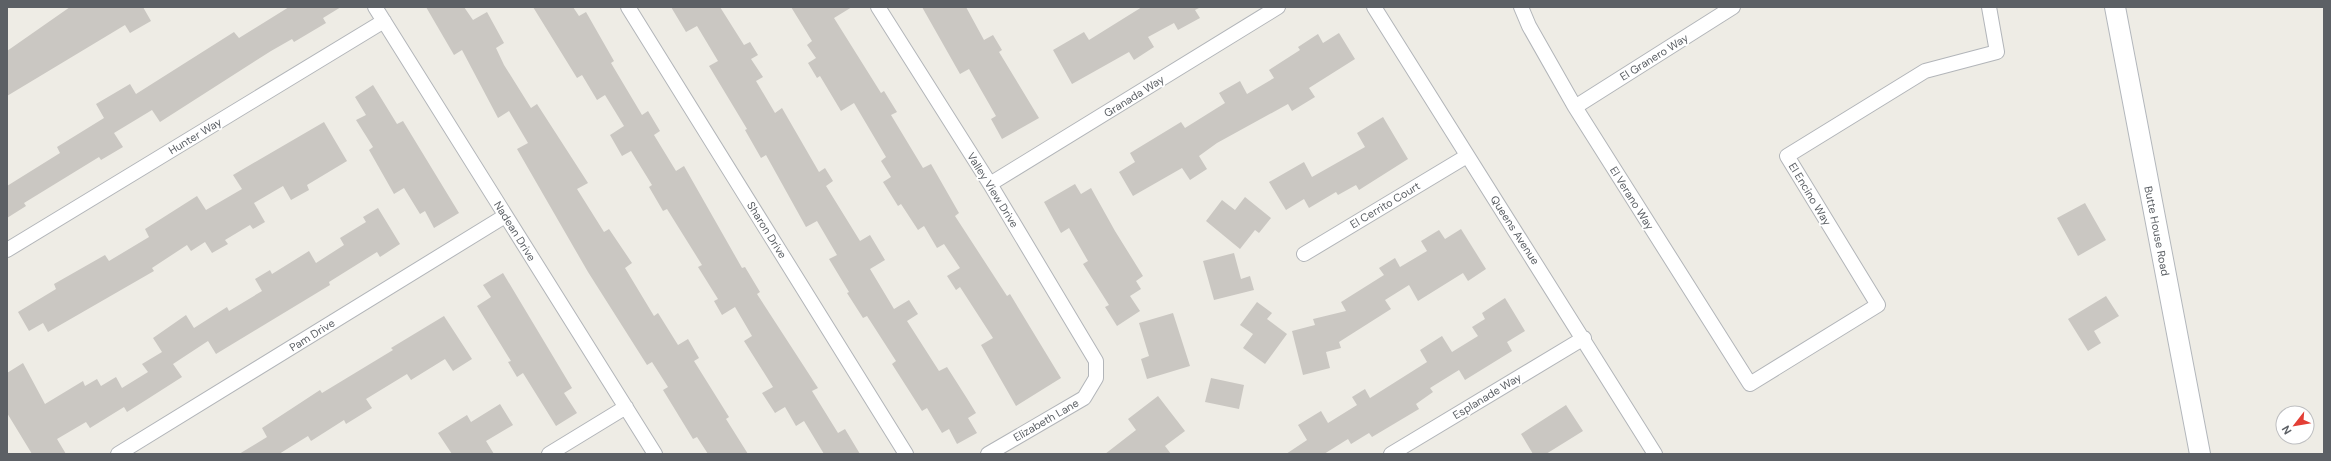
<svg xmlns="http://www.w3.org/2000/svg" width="2331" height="461" font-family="'DM Sans',sans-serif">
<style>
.building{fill:#cac7c2}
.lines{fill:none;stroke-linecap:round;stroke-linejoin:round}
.street-casing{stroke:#b2b5b9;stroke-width:16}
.secondary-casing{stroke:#b3b7bc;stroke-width:22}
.street{stroke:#fff;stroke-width:14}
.secondary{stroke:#fff;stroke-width:20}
.labels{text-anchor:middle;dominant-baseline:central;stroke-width:3.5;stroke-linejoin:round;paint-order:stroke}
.street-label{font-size:11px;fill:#5c6065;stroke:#fff}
</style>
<rect width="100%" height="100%" fill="#eeece5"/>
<path class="building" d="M70,7H143L151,21L130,33L125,25L7,96V51Z
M289,7H341L323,18L326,23L294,42L292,39L271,51L160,122L152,110L114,133L123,147L101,160L99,157L24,203L26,206L7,218V186L60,153L57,147L104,118L96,104L130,84L136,94L234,32L239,38Z
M426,7H464L473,20L487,12L504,43L496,48L504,65L531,108L537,104L588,183L577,189L604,232L609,229L632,263L625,268L654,316L658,313L678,345L688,339L699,358L694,361L729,417L726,419L748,454H708L697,437L693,439L663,390L668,387L652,362L647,365L588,272L517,149L528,143L509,111L498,118L462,50L454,55Z
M533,7H573L579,16L586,12L614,61L611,63L642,115L648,111L660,131L654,135L676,171L684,166L742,268L745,267L760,292L757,294L818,388L812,391L838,433L845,429L860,454H824L804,421L796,426L785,407L775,413L762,393L773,387L744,341L752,336L735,307L722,315L714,301L718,299L698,267L702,265L667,209L663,211L649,187L652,185L631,151L622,156L610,135L624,126L605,95L597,100L582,75L577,78Z
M671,7H720L744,45L750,42L758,55L751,59L763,77L756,81L775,113L782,108L819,172L825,168L833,181L826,186L860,241L870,235L885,260L870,269L894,309L909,300L918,314L907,321L939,371L947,367L968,400L976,413L968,418L977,433L957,444L949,429L942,433L927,408L922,411L892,364L896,361L867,316L863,318L847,293L849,292L829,259L837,255L817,221L806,227L766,155L761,158L745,130L747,129L709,66L718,61L697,26L686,32Z
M791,7H852L834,18L881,93L884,91L897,112L891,115L923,168L931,164L959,213L955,216L1007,296L1010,294L1061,378L1016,406L981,345L993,338L960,287L956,290L947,276L960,268L944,244L937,248L924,226L918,230L901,204L898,206L883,182L891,177L881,161L886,157L854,103L841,111L820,76L817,78L808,63L816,58L807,45L812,41Z
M922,7H966L984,40L993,35L1002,50L999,52L1039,118L1002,139L991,119L996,116L969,69L960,74Z
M1142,7H1201L1195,10L1200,18L1178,30L1174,23L1148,37L1154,47L1134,60L1129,52L1072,84L1053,50L1084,32L1089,40Z
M1339,33L1355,59L1309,88L1315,97L1292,111L1288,104L1217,143L1199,156L1207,169L1190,180L1182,168L1133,196L1119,172L1135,162L1130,153L1181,122L1185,128L1225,103L1219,93L1240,81L1247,94L1274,78L1269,70L1300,50L1298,47L1318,34L1323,43Z
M373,85L397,124L403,121L459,213L434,228L425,211L420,214L404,188L394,194L369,150L373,147L356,120L366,115L355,97Z
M1383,117L1408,159L1359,190L1356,185L1338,195L1336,192L1309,208L1304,199L1286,210L1269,182L1304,162L1312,177L1365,147L1357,133Z
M324,122L347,161L307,185L309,190L291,200L283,186L254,203L265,222L253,229L250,225L225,240L228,244L212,253L205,242L191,251L187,245L152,268L154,271L48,332L43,323L29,331L18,312L56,289L54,284L105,255L109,261L149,237L145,229L197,196L206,210L242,189L233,175Z
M1075,184L1081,194L1091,188L1115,231L1143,276L1136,281L1141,289L1130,296L1140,311L1117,326L1105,307L1109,305L1083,264L1088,261L1069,228L1061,233L1044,202Z
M1245,197L1271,218L1259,233L1255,230L1240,249L1206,221L1222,200L1235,210Z
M2085,203L2106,240L2078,256L2057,218Z
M378,208L400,244L380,257L377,252L329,282L330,285L216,354L208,341L173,364L182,377L146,400L127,412L124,407L90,428L86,422L57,439L66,454H32L7,413V373L23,363L45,404L83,381L85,386L97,379L101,386L116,377L122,388L148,372L142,364L162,352L153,338L186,315L194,328L227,307L229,311L262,291L255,279L270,270L272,274L309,251L316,263L344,245L340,238L366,222L363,217Z
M1461,229L1486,269L1468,281L1463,273L1418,301L1409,285L1385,300L1391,309L1339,342L1341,348L1326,352L1330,368L1303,375L1292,331L1315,325L1313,319L1346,311L1341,302L1384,275L1379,268L1395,258L1400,267L1427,251L1421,241L1439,230L1445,239Z
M1234,253L1241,279L1250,276L1254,290L1214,300L1203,261Z
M503,273L572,388L564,393L577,413L556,426L523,373L517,377L508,362L511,361L477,306L491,297L483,285Z
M2106,296L2119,316L2094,331L2101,343L2088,351L2068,319Z
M1505,298L1525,331L1507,342L1512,351L1465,380L1459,370L1430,388L1433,392L1416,404L1419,409L1372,437L1369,433L1351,444L1348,439L1324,454H1286L1307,440L1298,425L1321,411L1328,423L1357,405L1352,397L1365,389L1370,398L1427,362L1420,350L1442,336L1452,352L1478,336L1472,327L1485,319L1482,313Z
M1257,302L1272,313L1267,319L1287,334L1265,364L1243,348L1253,334L1240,325Z
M1173,313L1190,366L1147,379L1141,359L1149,356L1139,323Z
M444,316L472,359L453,371L445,359L411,380L407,374L366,399L372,408L346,424L344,420L311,441L308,436L279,454H239L267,437L262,428L320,390L322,393L393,350L391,348Z
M1211,378L1244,385L1239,409L1205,402Z
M1158,396L1185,431L1165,446L1171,454H1105L1136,430L1128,419Z
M500,404L513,425L486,441L494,454H452L438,433L467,415L471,422Z
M1566,405L1583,431L1546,454H1533L1521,434Z"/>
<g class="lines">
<defs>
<path id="street" d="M375,7L655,454
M628,7L906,454
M878,7L990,184L1096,361V378L1084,398L988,454
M1374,7L1655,454
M1521,7L1529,26L1575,107L1750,384L1878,305L1787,156L1925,71L1997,52L1989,7
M1575,107L1733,7
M990,184L1278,7
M7,250L384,21
M1304,254L1467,156
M118,454L505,216
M549,454L626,407
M1391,454L1584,338"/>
<path id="secondary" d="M2115,7L2200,454"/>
</defs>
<use href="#street" class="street-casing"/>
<use href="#secondary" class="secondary-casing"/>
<use href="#street" class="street"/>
<use href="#secondary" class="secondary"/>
</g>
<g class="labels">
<g class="street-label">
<text transform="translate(1654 57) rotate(-32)">El Granero Way</text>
<text transform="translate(1134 96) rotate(-32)">Granada Way</text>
<text transform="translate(195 136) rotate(-31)">Hunter Way</text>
<text transform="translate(993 190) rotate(58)">Valley View Drive</text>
<text transform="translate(1810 194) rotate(59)">El Encino Way</text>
<text transform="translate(1632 198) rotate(58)">El Verano Way</text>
<text transform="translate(1385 205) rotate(-31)">El Cerrito Court</text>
<text transform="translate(767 230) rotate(58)">Sharon Drive</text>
<text transform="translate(1515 230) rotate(57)">Queens Avenue</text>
<text transform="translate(515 231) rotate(58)">Nadean Drive</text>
<text transform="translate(2157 231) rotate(79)">Butte House Road</text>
<text transform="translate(312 335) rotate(-32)">Pam Drive</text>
<text transform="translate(1487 396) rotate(-31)">Esplanade Way</text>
<text transform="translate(1046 420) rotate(-30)">Elizabeth Lane</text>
</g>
</g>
<rect width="2331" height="461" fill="none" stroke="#5c6065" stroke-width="16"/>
<g transform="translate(2295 425) rotate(239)"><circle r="19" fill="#ffffff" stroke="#bebfc1"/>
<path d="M0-3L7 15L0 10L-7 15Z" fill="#e33f36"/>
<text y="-6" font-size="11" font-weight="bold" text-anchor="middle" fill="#5c6065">N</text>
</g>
</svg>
